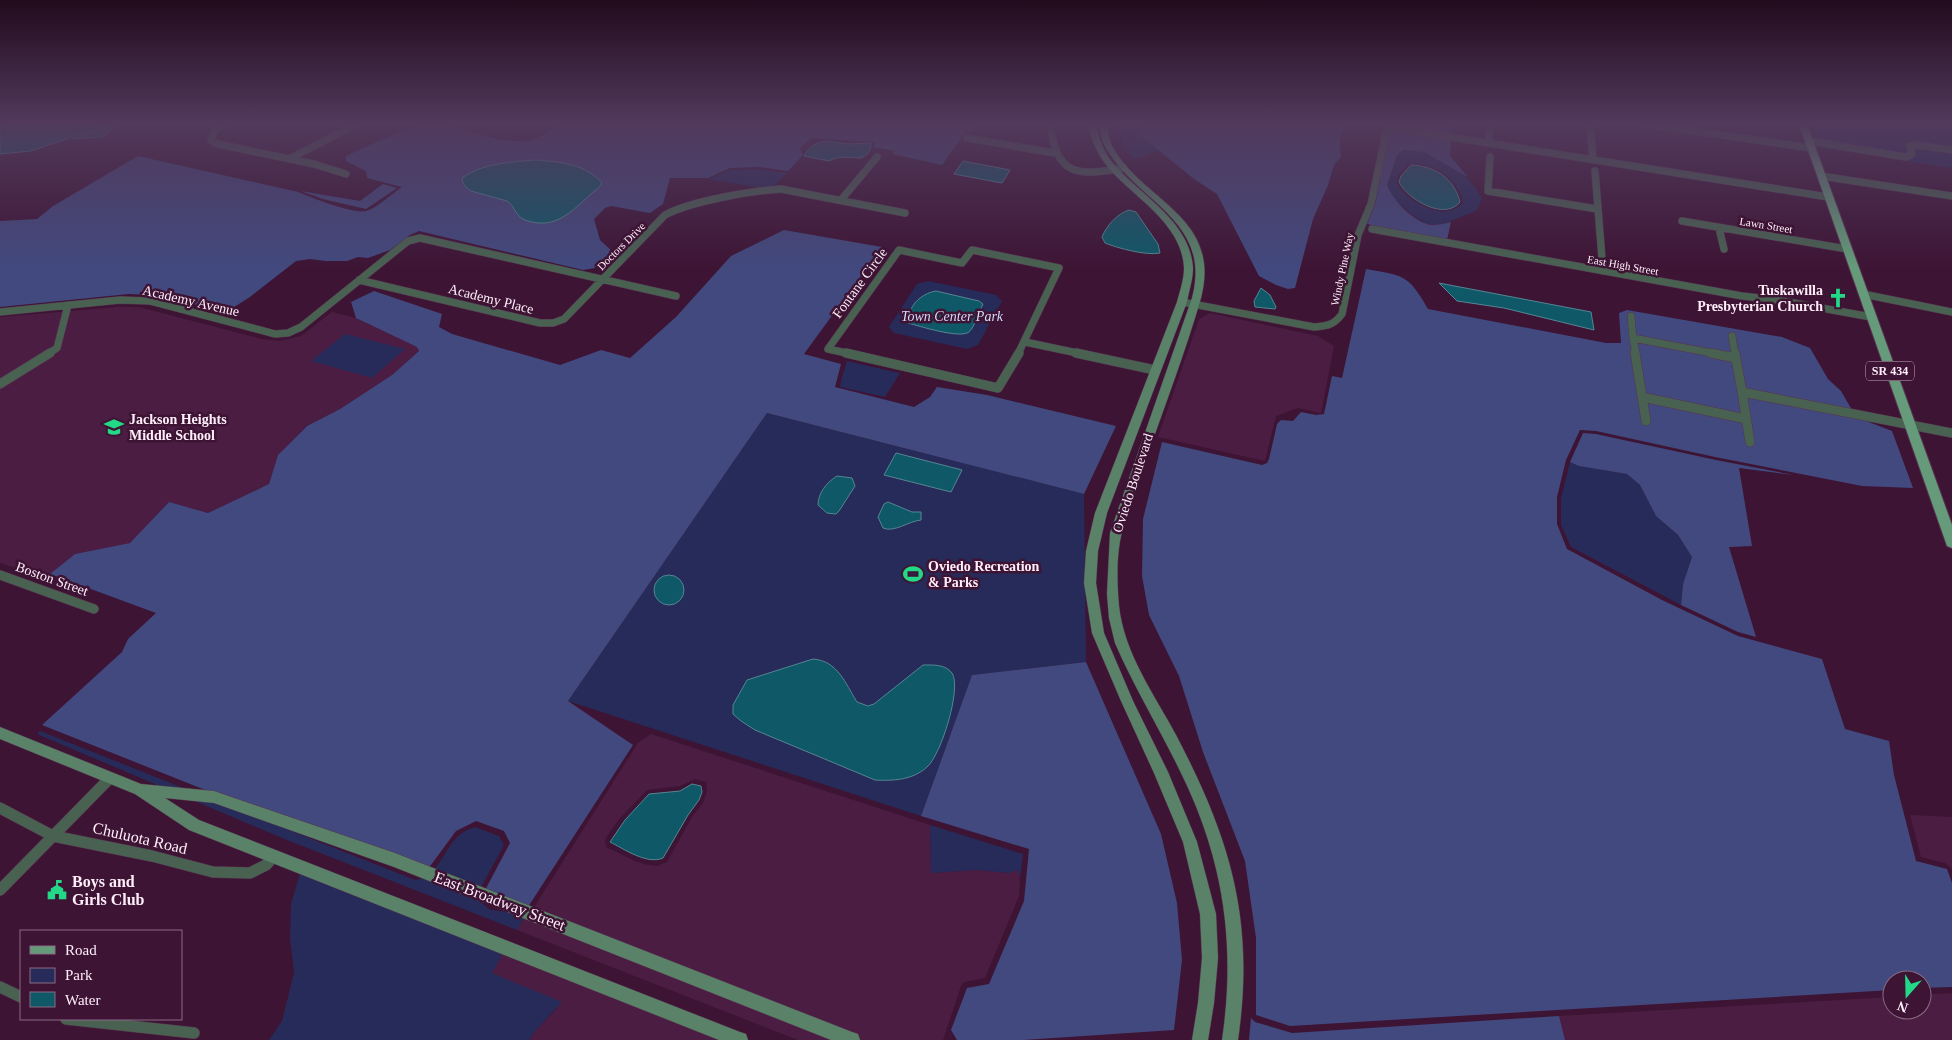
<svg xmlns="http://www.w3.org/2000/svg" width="1952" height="1040" font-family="'Times New Roman',serif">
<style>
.built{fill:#4c1d42;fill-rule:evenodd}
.green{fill:#272b59;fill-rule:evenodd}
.forest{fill:#42497e}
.water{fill:#0e5867;stroke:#568593}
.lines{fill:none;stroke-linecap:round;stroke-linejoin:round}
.street-far2-casing{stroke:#583350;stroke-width:8}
.street-far1-casing{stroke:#583350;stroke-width:10}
.street-casing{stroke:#583350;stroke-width:12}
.secondary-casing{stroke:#583350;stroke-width:1}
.primary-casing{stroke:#583350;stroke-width:2}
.street-far2{stroke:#486151;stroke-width:7}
.street-far1{stroke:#486151;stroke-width:9}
.street{stroke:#486151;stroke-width:11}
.secondary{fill:#598268;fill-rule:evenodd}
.primary{fill:#659b7a;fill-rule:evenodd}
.labels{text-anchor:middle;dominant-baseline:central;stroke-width:5;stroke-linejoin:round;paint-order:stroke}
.far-street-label{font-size:11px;fill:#ffeefa;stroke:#3d1434}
.shield{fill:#3d1434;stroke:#c5adbf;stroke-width:1}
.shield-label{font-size:12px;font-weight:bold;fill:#ffeefa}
.street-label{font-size:14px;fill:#ffeefa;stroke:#3d1434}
.poi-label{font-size:14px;font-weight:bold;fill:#ffeefa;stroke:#3d1434;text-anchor:start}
.park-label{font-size:14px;font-style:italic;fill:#d4dafc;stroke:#3d1434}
.near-street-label{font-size:16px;fill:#ffeefa;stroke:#3d1434}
.near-poi-label{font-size:16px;font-weight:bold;fill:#ffeefa;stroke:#3d1434;text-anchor:start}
</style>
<rect width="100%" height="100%" fill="#3d1434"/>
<path class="built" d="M117,307H139L262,339L280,341L301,336L332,312L356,318L417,347L419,351L392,375L340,409L306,426L278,455L269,484L208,513L169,502L130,543L75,554L50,574L32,573L0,563V317Z
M1210,313L1318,336L1334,346L1321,413L1298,408L1276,416L1265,461L1158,437L1199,319Z
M651,734L930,825L931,873L976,870L1009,873L1018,870L1020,879L1019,896L985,978L964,982L961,986L943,1040H798L517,930L525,916L531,912L638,743ZM695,779L706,782L707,792L703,803L692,817L667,862L657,866L648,865L635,861L606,847L605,840L609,833L621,817L647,790L680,786Z
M1910,815L1952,817V869L1945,863L1921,857Z
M508,944L749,1040H529L536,1030L557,1008L491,973Z
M1952,993V1040H1565L1559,1016L1892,997V1010H1922V995Z"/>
<path class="green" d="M1116,124H1138L1139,134L1158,150L1148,153L1146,156L1133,159L1124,147Z
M1813,124H1952V168L1822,148Z
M1403,150C1434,150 1469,171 1482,199L1476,211L1443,224H1427L1414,216L1392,198L1387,185L1397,154ZM1408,164C1434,161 1457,178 1463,202C1447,224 1406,202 1396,182L1398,175Z
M758,169L787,173L772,187L761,188L708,179L730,170Z
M928,281L996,295L1002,301L978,345L967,349L894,333L889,327L917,284Z
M345,334L405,349L372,378L311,361Z
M847,361L899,373H900L885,397L840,387C841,377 845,369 847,361Z
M767,413L1084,494L1086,662L972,675L921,816L568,701Z
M1570,462L1580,466L1627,474L1640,485L1656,516L1678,535L1692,557L1683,584L1681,605L1571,547L1561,525V498Z
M40,731L415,880C439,878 444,846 461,834C464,831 470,829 475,827L499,836L504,845L478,893L477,899L489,909L525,916L517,930L282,838L37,734Z
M930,825L1023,854L1020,879L1018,870L1009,873L976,870L931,873Z
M303,863L508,944L492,973L562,1002L536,1030L529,1040H269L282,1021L294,973L290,938L291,904Z"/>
<path class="forest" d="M558,124H997L995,126L979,124L974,130L966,131L942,165L892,154L895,151L874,147L875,142L811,138L800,148L803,155L788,171L759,167L730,168L708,178H670L663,204L650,213L611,206L605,208L594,219L600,240L615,254L601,267L583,270L419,231L410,235L390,250L368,258L358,257L347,261H326L310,259L296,261L250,297L231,309L215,310L164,296L129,294L0,307V221L37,219L53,206L138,156L298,192C312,198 353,214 366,211C376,209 393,193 402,187L367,178L366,171L346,161V156C371,145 398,130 425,126C463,121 502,152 539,137C546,134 552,128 558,124Z
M1138,124H1349C1338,132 1339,145 1341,157L1334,165L1328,185L1313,219L1295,288L1288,289L1276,285L1259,276L1217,194L1194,179L1139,134Z
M1391,124H1453L1452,135L1391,125Z
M1390,129L1451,139L1450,156L1468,177L1424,152L1403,150L1397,155L1387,185C1393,200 1410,218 1427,224C1434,226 1444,224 1451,222L1447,240L1367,224L1375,205Z
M383,184L397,188L366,209L323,199L301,191L360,201Z
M784,230L882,247L804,354L841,364L835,387L914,407L930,397L937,387L987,395L1116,426L1084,494L767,413L568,701L633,745L526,910L483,894L510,843L504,831L476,821L456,831L431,865L419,875L42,725L122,652L128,639L156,613L50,574L75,554L130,543L169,502L208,513L269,484L278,455L307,426L340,409L392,375L419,351L417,347L356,318L351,302L374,291L442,314L439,327L452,334L560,365L601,350L630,358L676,317L731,256Z
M1366,269C1404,276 1408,274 1428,309L1606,343H1621L1619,313L1627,310L1782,337L1810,348L1828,379L1841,391L1856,417L1892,431L1913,488L1862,486L1715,457L1596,431L1580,430L1566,460L1557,497V524L1567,549L1662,600L1738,636L1822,659L1845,729L1889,741L1894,775L1916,861L1947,869L1952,883V987L1922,988V980H1892V990L1290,1026L1256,1015V938L1245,861L1203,752L1179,676L1149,615L1142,576L1143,519L1162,442L1262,465L1267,463L1269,459L1277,424L1281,420L1293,421L1301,412L1316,415L1324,414L1332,376L1342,378Z
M1583,433L1596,434L1716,460L1794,475L1739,468L1752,546L1729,547L1756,637L1738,632L1681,605L1683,584L1692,557L1678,535L1656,516L1640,485L1627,474L1579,466L1570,462Z
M1086,662L1161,834L1177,903L1182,960L1174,1030L1023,1040H957L951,1030L967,988L989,984L1024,901L1029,849L921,816L972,675Z
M1559,1016L1565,1040H1249L1251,1018L1255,1022L1292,1033Z"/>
<path class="water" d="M0,124H111L31,151L0,154Z
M114,124H119L103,137L73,139Z
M827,141L848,144L871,143C872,150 867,156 861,158C850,158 839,155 829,161L804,156C809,147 817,142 827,141Z
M536,160C560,162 586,164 602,183C600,188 595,190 591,194C572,211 555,231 525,220C515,216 515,206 507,201L471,191C466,188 462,184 462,178C483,163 511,162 536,160Z
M963,161L1010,170L1002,183L954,174Z
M1411,165C1435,166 1454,178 1460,202C1445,221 1408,200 1399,182L1401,176Z
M1129,210L1136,212L1158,244L1160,253C1147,256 1117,248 1105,243L1102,237C1107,225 1117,214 1129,210Z
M1439,283L1591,312L1594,330L1504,308L1457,301Z
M1261,288L1270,295L1276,307L1275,309L1255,307L1254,301Z
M936,291L979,301L983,304C979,312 975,326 969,332C960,339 919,326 908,323C908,306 920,294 936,291Z
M896,453L962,470L951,492L884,475Z
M837,476L852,478L855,486L839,511L836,514L827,513L818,505C818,493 827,482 837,476Z
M888,502L912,512H921V520C909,521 894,533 883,528L878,517L884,504Z
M654 590a15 15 0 1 1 30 0a15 15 0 1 1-30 0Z
M813,659C838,661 845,683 857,702L868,706L874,704L923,665C933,665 945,664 952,673C962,688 941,755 927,767C913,780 893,781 875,780L755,730L741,721L733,714V705L747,680Z
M692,784L701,786L702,792L699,800L688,815L663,858C647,865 624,849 610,842L625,820L649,794L680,791Z"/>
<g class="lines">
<defs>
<path id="street-far2" d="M226,124L215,130L211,140L218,144L314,164L346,174
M1050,124C1057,177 1077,176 1124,168
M1590,124L1593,159
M1645,124L1811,148
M1387,127L1828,197
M967,138L1055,153
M1809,141L1906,157L1912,154L1910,146L1916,145L1952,150
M1489,143L1490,124
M1490,157L1488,191L1597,209
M289,159L357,124
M1595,171L1603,271
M1821,176L1952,196
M841,200L877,157
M1682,221L1847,249
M1719,228L1724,249
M1372,229L1742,296L1777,300L1871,317
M359,280L540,323H553L564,319L665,215C691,201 751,191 781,189L905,213
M1863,294L1952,312
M1182,302L1314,327C1327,326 1334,325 1342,314L1358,235L1371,204L1388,124
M0,312L120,300L150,301L275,334L288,333L301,327L408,241L420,238L676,296
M1631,316L1633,338L1717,354
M1732,336L1735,354
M1633,338L1636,354
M1025,342L1082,354
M48,354L57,348L68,305
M851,354L828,349L899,250L962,263L972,250L1059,268L1018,354"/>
<path id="street-far1" d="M846,353L998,388L1019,353
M1076,353L1155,370
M1635,353L1646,421
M1710,353L1736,358
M1735,353L1742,392
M0,384L50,353
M1642,397L1746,419
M1750,442L1742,392L1952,433
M0,575L94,609"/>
<path id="street" d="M0,808L53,836L152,856L213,872L250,873L266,865L274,856
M0,890L110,778
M0,987L21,997
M66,1019L194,1033"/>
<path id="secondary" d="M1087,124H1095C1099,138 1103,151 1112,162C1139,195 1190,220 1193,268C1193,279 1189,291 1187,302L1107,513L1098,551L1096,583L1104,633L1133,701L1168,772L1197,842L1216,914L1218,958L1214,1003L1208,1040H1192L1198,1003L1202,958L1200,914L1183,842L1154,773L1121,701L1092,633L1084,583L1086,551L1095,513L1177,302C1180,291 1184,279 1184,268C1182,222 1132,197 1107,166C1096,153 1092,139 1087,124Z
M1099,124H1107C1108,131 1109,140 1112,146C1143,202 1222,216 1201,298C1186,350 1166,402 1148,454C1140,480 1129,506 1122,532C1116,555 1117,583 1119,606C1124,653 1154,694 1176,735C1231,840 1255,921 1238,1040H1222C1236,946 1224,861 1182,775C1161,731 1135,689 1115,643L1109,618L1107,594L1110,533L1192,298C1213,219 1135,202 1105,146C1101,140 1101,131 1099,124Z
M0,727L141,784L214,791L395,853L852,1032L858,1034L860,1040H831L394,867L214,803L165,798L199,820L740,1032L746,1034L748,1040H719L189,830L135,794L0,739Z"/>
<path id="primary" d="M1799,124H1807L1952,525V548L1947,546L1946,543Z"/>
</defs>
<use href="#street-far2" class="street-far2-casing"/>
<use href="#street-far1" class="street-far1-casing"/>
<use href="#street" class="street-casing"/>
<use href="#secondary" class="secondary-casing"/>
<use href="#primary" class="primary-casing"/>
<use href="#street-far2" class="street-far2"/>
<use href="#street-far1" class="street-far1"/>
<use href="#street" class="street"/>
<use href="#secondary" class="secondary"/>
<use href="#primary" class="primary"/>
</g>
<linearGradient id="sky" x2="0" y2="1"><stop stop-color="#220b1d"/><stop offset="0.46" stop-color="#513a5c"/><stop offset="1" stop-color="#513a5c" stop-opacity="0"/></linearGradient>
<rect width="1952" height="269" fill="url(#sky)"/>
<defs>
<symbol id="church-bare" viewBox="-9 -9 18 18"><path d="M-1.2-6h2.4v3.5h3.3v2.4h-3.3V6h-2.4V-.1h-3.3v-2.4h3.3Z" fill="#23d886" stroke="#3d1434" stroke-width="2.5" paint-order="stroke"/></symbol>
<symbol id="school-bare" viewBox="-9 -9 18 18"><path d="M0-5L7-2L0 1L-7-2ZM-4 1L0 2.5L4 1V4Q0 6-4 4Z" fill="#23d886" stroke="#3d1434" stroke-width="2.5" paint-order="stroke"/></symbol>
<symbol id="stadium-bare" viewBox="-9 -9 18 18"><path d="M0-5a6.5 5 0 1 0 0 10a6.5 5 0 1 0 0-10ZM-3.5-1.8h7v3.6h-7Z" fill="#23d886" stroke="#3d1434" stroke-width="2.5" paint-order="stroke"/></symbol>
<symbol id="civic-bare" viewBox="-9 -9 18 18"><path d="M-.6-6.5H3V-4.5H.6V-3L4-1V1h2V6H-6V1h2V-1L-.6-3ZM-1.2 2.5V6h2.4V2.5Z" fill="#23d886" stroke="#3d1434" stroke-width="2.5" paint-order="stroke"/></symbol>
</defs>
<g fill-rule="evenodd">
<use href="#church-bare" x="1824" y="284" width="28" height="28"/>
<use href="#school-bare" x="100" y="413" width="28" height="28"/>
<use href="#stadium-bare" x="899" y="560" width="28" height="28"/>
<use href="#civic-bare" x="43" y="876" width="28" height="28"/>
</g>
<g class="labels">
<g class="far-street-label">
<text transform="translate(1766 225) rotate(9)">Lawn Street</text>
<text transform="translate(621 246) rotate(-45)">Doctors Drive</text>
<text transform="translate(1623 265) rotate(10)">East High Street</text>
<text transform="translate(1342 269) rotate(-78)">Windy Pine Way</text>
</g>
<rect class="shield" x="1866" y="361.5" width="48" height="19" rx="4"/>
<g class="shield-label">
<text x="1890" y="371">SR 434</text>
</g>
<g class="street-label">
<text transform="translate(860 283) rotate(-54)">Fontane Circle</text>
<text transform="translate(491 299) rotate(14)">Academy Place</text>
<text transform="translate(191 301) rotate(13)">Academy Avenue</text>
<text transform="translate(1133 483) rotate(-72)">Oviedo Boulevard</text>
<text transform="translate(52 579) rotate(20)">Boston Street</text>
</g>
<g class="poi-label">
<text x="1823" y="290" text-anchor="end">Tuskawilla<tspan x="1823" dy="16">Presbyterian Church</tspan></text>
<text x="129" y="419">Jackson Heights<tspan x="129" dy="16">Middle School</tspan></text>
<text x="928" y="566">Oviedo Recreation<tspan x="928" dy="16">&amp; Parks</tspan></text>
</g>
<g class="park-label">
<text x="952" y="316">Town Center Park</text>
</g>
<g class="near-street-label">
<text transform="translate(140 838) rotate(13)">Chuluota Road</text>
<text transform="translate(500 901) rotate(21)">East Broadway Street</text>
</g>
<g class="near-poi-label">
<text x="72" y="881">Boys and<tspan x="72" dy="18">Girls Club</tspan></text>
</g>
</g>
<rect x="20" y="930" width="162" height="90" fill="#3d1434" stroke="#8b6b83"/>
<rect x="30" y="946" width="25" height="8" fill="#659b7a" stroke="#8b6b83"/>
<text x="65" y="955" font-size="15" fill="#ffeefa">Road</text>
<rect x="30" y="968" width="25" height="15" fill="#272b59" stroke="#8b6b83"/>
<text x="65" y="980" font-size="15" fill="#ffeefa">Park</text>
<rect x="30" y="992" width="25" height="15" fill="#0e5867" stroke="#8b6b83"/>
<text x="65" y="1005" font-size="15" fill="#ffeefa">Water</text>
<g transform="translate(1907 995) rotate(200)"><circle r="24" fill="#3d1434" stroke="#8b6b83"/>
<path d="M0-4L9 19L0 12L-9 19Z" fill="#23d886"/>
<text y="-8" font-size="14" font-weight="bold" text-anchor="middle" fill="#ffeefa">N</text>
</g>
</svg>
